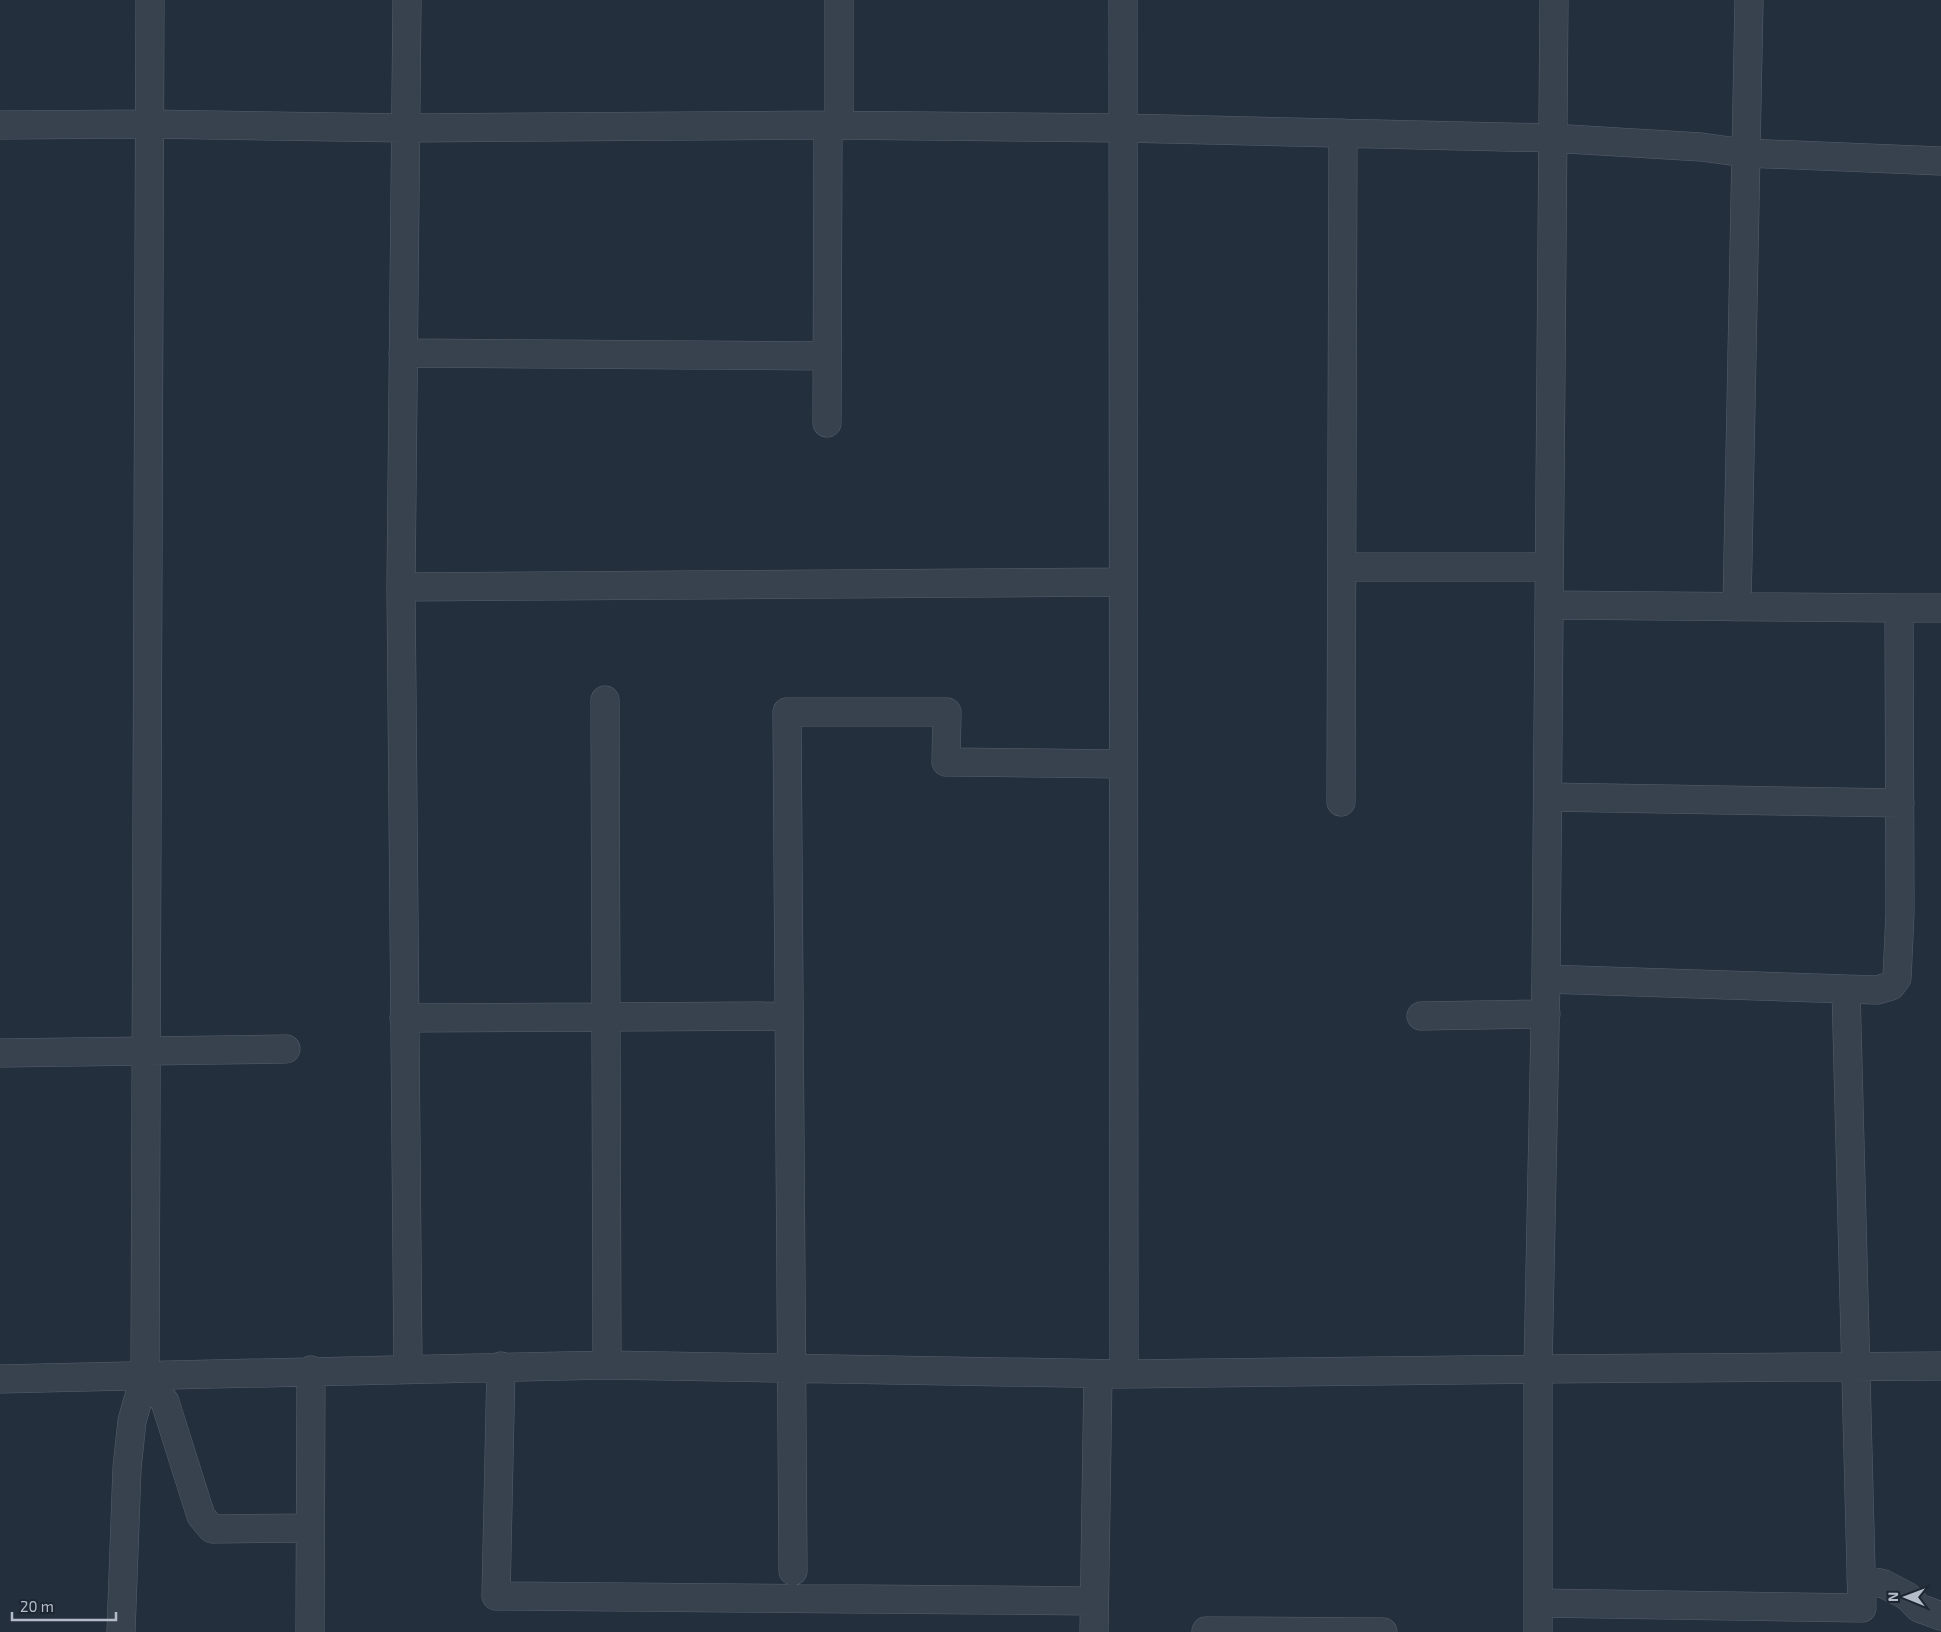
<svg xmlns="http://www.w3.org/2000/svg" width="1941" height="1632" font-family="'Exo 2',sans-serif">
<style>
.lines{fill:none;stroke-linecap:round;stroke-linejoin:round}
.minor-casing{stroke:#565f6c;stroke-width:29}
.minor{stroke:#38414e;stroke-width:28}
</style>
<rect width="100%" height="100%" fill="#242f3e"/>
<g class="lines">
<defs>
<path id="minor" d="M407,0L401,587L408,1368
M1123,0L1124,1374
M0,125L149,124L405,128L828,125L1123,128L1551,138L1701,147L1745,153L1941,161
M839,125V0
M403,353L827,356
M827,423L828,125
M1342,567H1549
M401,587L1122,582
M1549,605L1899,608
M1737,607L1749,0
M605,700L607,1365
M1548,797L1900,803
M1341,802L1343,133
M1546,979L1846,989
M1421,1016L1546,1014
M404,1018L788,1016
M0,1053L286,1049
M501,1366L496,1596L1094,1601
M145,1375L165,1402L201,1516L212,1529L309,1528
M0,1379L607,1365L1124,1374L1538,1369L1546,979L1554,0
M793,1571L787,712H947L946,762L1122,764
M1861,1579L1884,1584L1907,1596L1919,1608L1941,1616
M1538,1603L1862,1608L1846,989L1877,990L1891,986L1897,978L1900,913L1899,608H1941
M1206,1631L1383,1632
M121,1632L127,1468L132,1421L145,1375L150,0
M310,1632L311,1370
M1094,1632L1098,1374
M1538,1632V1369L1941,1366"/>
</defs>
<use href="#minor" class="minor-casing"/>
<use href="#minor" class="minor"/>
</g>
<g transform="translate(1906 1597) rotate(271)" stroke="#1d2633" stroke-width="4" paint-order="stroke">
<path d="M0-4L9 19L0 12L-9 19Z" fill="#b4bcc9"/>
<text y="-8" font-size="14" font-weight="bold" text-anchor="middle" fill="#b4bcc9">N</text>
</g>
<path d="M12 1612v8h104v-8" fill="none" stroke="#b4bcc9" stroke-width="2.5"/>
<text x="20" y="1612" font-size="15" fill="#b4bcc9" stroke="#1d2633" stroke-width="4" paint-order="stroke">20 m</text>
</svg>
